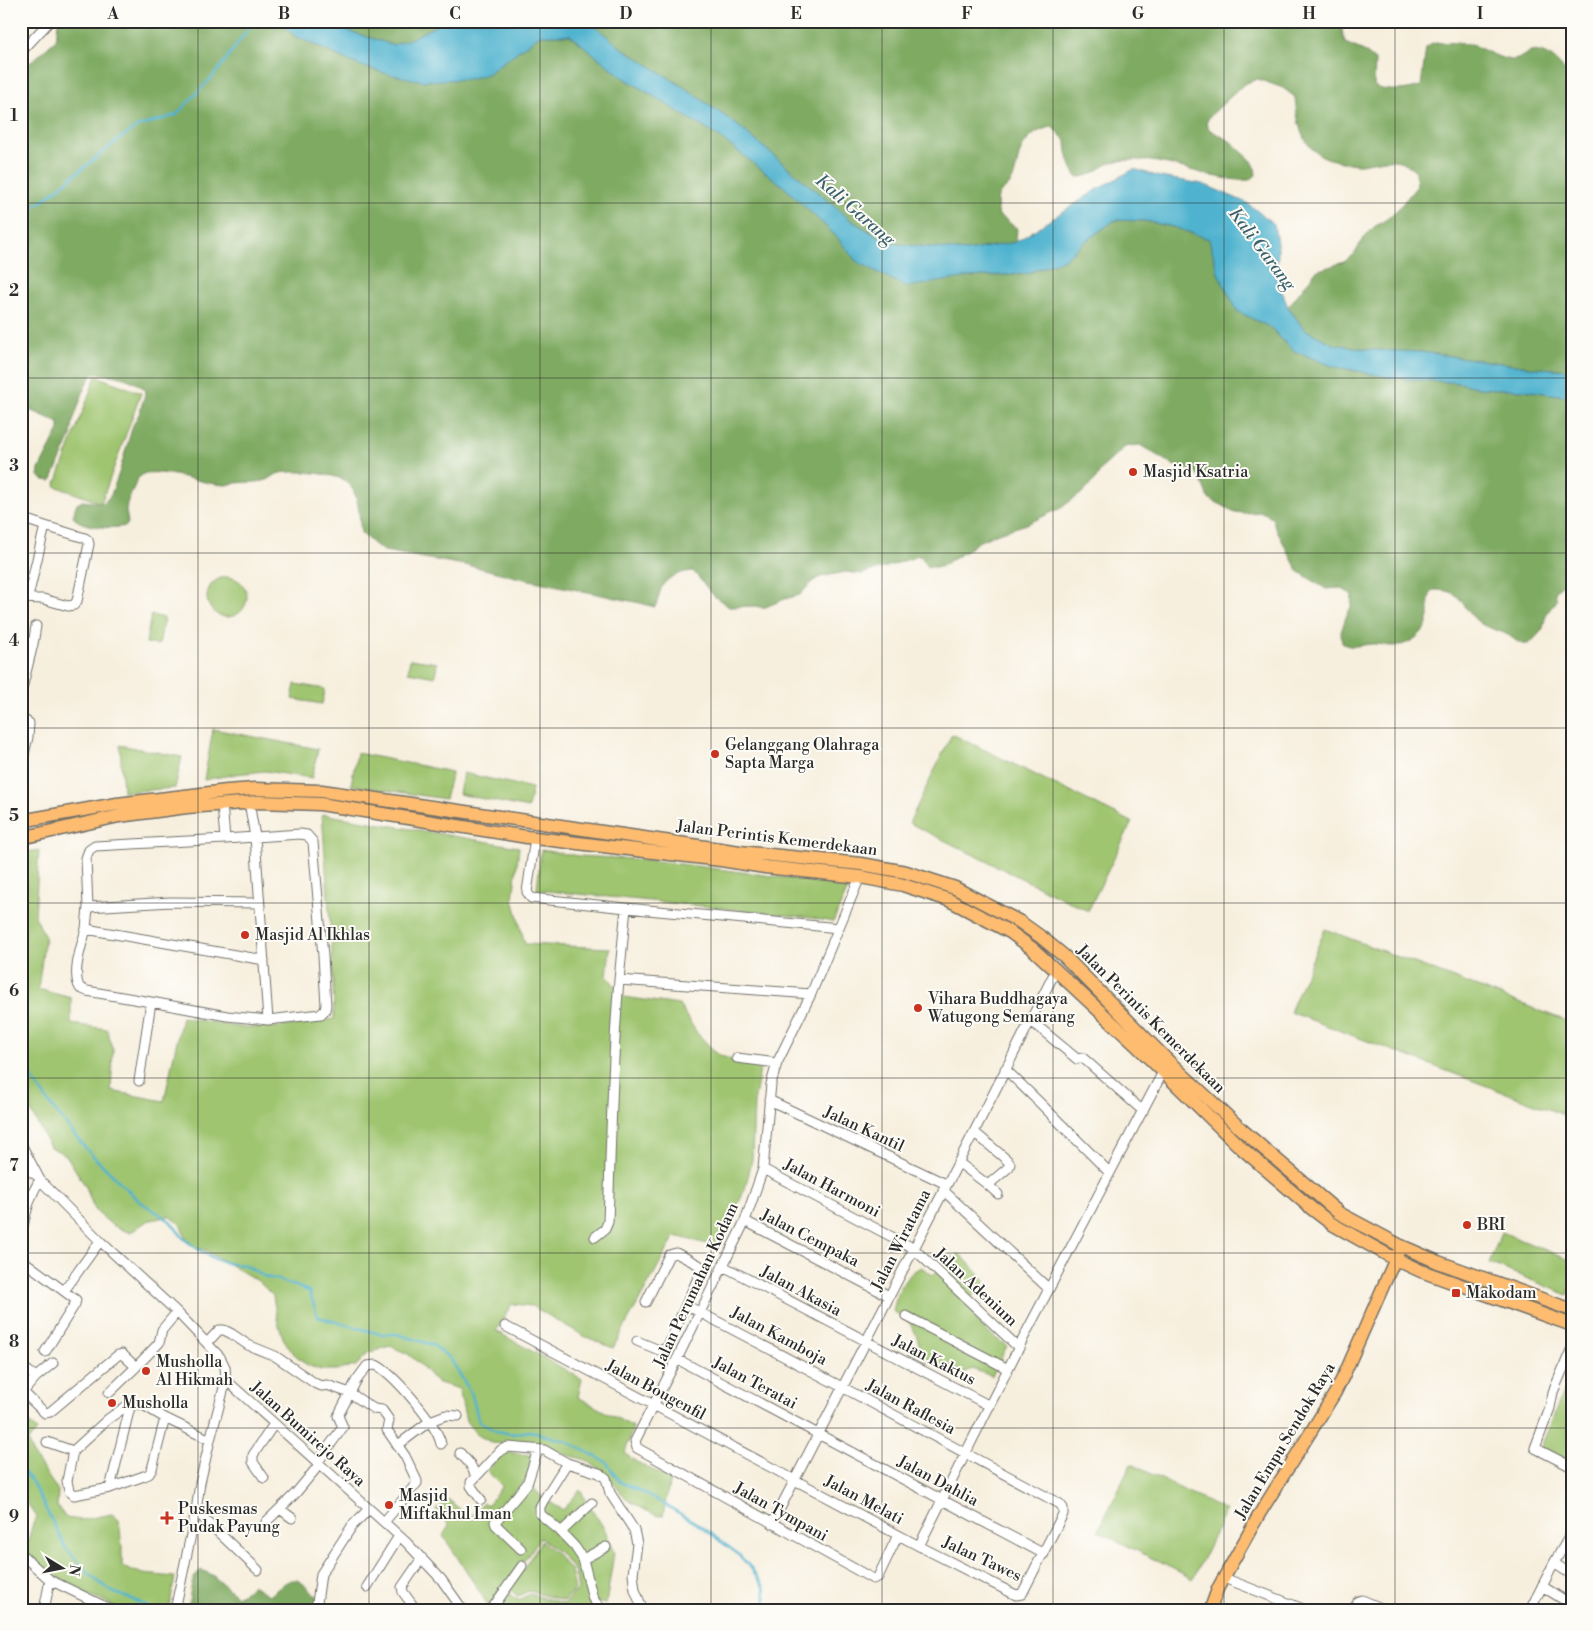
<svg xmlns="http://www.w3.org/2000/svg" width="1593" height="1631" font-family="'Libre Bodoni',serif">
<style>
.green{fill:#9fc570;stroke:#65784e}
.forest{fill:#7faa62;stroke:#556a46}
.water{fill:#50b3cf;stroke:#3e6f7d}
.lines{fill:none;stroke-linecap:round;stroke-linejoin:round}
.stream{stroke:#50b3cf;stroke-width:2.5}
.minor-casing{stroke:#72706a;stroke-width:11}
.major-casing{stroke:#72706a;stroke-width:14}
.highway-casing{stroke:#72706a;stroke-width:15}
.minor{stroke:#fff;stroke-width:9}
.major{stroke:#fdbc70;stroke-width:11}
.highway{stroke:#fdbc70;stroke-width:12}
.grid{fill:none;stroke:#2b2b2b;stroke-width:1;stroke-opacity:0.55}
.poi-dot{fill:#c8321e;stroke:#fdfcf7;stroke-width:2}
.labels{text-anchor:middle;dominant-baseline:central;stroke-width:4;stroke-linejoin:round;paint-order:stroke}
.poi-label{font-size:16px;fill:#2b2b2b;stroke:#fdfcf7;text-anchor:start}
.street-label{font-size:16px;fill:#2b2b2b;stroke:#fdfcf7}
.water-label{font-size:18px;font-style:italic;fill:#3a616d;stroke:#fdfcf7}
.neatline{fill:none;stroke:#2b2b2b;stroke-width:2}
.grid-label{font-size:16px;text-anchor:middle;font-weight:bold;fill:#2b2b2b}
</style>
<rect width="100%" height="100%" fill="#fdfcf7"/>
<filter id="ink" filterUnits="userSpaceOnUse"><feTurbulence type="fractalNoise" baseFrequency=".02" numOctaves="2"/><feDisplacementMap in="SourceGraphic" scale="10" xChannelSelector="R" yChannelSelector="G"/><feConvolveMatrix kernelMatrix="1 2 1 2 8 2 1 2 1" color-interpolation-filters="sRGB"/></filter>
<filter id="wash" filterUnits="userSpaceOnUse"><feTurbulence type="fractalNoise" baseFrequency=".0096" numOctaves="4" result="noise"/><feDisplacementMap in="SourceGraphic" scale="20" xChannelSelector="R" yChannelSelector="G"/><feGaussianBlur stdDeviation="1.12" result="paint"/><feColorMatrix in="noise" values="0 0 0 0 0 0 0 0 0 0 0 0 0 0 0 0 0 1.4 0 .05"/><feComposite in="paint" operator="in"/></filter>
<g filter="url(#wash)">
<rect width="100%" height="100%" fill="#f7efde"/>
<path class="green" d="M96,376L141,393L101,503L55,486Z
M207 597a20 20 0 1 1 40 0a20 20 0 1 1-40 0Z
M151,615L164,618L159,645L146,643Z
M410,659L437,663L435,677L408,672Z
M295,684L325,689L322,704L292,699Z
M213,729L318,749L312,778L265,771L236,774L204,780Z
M952,734L1132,822L1088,911L909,823Z
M120,745L182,757L175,788L123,792Z
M357,753L452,772L445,799L351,785Z
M463,773L532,788L528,808L459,794Z
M322,814L519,847L513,899L525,944L610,948L607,976L624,997L679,1005L697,1033L718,1055L760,1069L754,1103L752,1160L745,1189L719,1247L675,1236L613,1348L584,1336L532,1306L512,1304L496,1331L582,1379L578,1397L633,1427L625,1453L635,1461L670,1479L663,1515L658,1516L645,1510L626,1499L606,1474L586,1460L560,1453L542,1446L492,1443L476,1434L466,1421L459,1389L436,1382L420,1364L408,1354L390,1346L368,1353L356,1366L337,1370H321L307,1365L292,1352L283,1338L277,1319L273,1296L258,1281L205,1250L195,1247L186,1239L180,1224L170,1216L147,1221L130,1233L112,1225L100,1215L93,1206L86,1187L66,1155L50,1147L27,1104L21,1095V853L39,850L35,916L45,937L38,989L71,998V1024L107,1029L113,1050L111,1091L164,1101L182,1017L238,1027H280L334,1019L332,951Z
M541,850L579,856L649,860L849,886L833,922L811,918L702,906L537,890Z
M1325,929L1572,1023V1118L1290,1012Z
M1502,1232L1572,1261V1285L1568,1295L1489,1263Z
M960,1254L986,1281L966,1304L987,1332L1007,1346L992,1376L972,1369L958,1376L924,1359L916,1334L909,1322L893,1311C897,1293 903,1276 921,1267L933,1275L950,1258Z
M1572,1370V1462L1541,1447Z
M21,1416L37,1430L35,1434L28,1440L32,1453L58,1491L57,1506L66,1518L81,1520L112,1514L119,1520L122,1546V1566L143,1574L175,1577L169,1610H120L100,1599L82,1593L50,1577L28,1554L26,1548L33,1523L37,1517L21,1495Z
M504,1452L538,1456L529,1483L543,1498L563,1510L580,1490L605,1530L614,1553L606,1604L596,1602L585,1610H497L509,1594L518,1600L530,1594L565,1604L578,1589L575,1572L562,1555L540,1538L525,1560L518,1565L489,1607C474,1583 459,1559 443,1536L449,1525L436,1510L449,1500L470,1518L483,1503L488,1505L502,1486L487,1471Z
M1131,1464L1226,1511L1193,1579L1098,1531Z
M541,1541L557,1554L571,1571L575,1589L565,1601L529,1591L518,1596L510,1590Z"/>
<path class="forest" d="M58,21H278L295,36L358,65L384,73L487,74L540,35H570L621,76L719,137L782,185L836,236L856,261L970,277L1025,274L1063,260L1083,243L1115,220L1145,221L1173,227L1209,239L1218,273L1237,311L1271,328L1292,350L1332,366L1392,378L1460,383L1479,388L1524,390L1572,397V576L1557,589L1555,593L1557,600C1554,606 1551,607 1548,612C1544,617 1545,625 1542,630C1540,633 1537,636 1534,639C1525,650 1517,641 1508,635C1499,630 1488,629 1480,623C1460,609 1466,589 1433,590C1427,598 1429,604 1429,613C1429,632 1410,646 1392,646C1386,646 1381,644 1376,644C1365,643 1351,650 1342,643L1341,632L1346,617L1351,607L1352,595L1341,588L1326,589L1298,571L1275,527L1272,517L1262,512L1243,513L1235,512L1208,498L1200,477L1191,470L1173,465L1140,445L1127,446L1124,448L1102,468L1096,479L1081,494L1059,509L1027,524L998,533L978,542L966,551L940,567H927L922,557L918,556L890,566L861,574L846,572L820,577L813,581L800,595L785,599L763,608L756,606L729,607L714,596L693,571C680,572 664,577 660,592C658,597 658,602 655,607L640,603L520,578L476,567L384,551L377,547L361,533C359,517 360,499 350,485C343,473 294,470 280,473C275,474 272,478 267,480C257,483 246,482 236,483C232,483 229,485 225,485C200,484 172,470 145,473L138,478L127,503L126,511L128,523L126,526C113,529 82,528 73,517L76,505L82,501L104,503L111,495L119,473L133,425L139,414L146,391C133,377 111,374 93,374L86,384L73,421L71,436L51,481L44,480L38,476L39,469L59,430V423L35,412L21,408V66L30,63L56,40Z
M330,21H445L412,38L393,46L349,31Z
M589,21H1343L1342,30L1345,43L1364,51L1375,60L1374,86C1387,93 1407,90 1421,86L1426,48C1426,48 1432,44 1432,44C1440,41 1467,43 1475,46C1487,51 1498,58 1511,60C1523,61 1526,47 1543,53C1557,58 1563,69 1572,79V370L1537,368L1421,352L1373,350L1333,344L1304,329L1288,307L1316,271L1344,262L1356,252L1363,238L1374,227L1387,219L1398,209L1417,186L1416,171C1412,168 1407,164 1403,162C1389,157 1375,162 1361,164C1353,164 1345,163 1338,161C1303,155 1298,128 1295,97L1283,88L1258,79L1244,84L1209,117L1206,124L1210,130L1230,141L1252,161L1255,167L1256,175L1250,180C1212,182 1177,161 1139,160C1130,160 1117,160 1108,164C1098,169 1089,178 1077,177C1070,168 1066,152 1066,141L1052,127C1036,129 1023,141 1019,156C1017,163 1016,170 1014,176C1007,195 992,186 999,216C1009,220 1010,225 1017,228L1016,242L966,251L889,243L852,221L737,125L691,92L619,46Z
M202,1570L212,1575L237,1596L244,1593L252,1585L269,1595C281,1589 286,1576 300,1581L332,1610H188C190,1597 190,1575 202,1570Z"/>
<path class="water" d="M278,21H330L349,31L393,45L412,38L445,21H589L619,46L691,92L737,125L852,221L889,243L966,251L1016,242L1098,189L1134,169L1160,177L1203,184L1247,203L1274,224L1278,250L1277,279L1288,307L1304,329L1333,344L1373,350L1421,352L1537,368L1572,370V397L1524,390L1479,388L1460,383L1392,378L1332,366L1292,350L1271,328L1237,311L1218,273L1209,239L1173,227L1145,221L1115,220L1083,243L1063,260L1025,274L970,277L906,287L856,261L836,236L782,185L719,137L621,76L570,35H540L487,74L470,79L422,81L384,73L358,65L295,36Z"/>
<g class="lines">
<path class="stream" d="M21,212L41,202L118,140L137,127L176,115L216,73L254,21
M21,1062L52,1107L88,1151L139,1201L170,1221L184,1239L199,1250L217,1260L231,1264L245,1265L265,1277L279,1280L309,1291L318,1317L380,1334H397L433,1345L450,1358L472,1395L479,1422L496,1431L512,1434L529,1431L566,1441L606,1462L620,1482L647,1494L696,1523L738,1554L751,1568L764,1587L766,1604L763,1610
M21,1469L30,1479L41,1499L65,1547L88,1573L110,1591L141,1603L152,1610"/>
</g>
</g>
<g filter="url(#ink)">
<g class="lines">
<defs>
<path id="minor" d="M21,52L48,23L47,21
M21,518L45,526
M21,598L43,599L68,606L74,605L77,601L89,544L88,540L85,538L45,526L28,597
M21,641L33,644L21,693
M33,644L36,626
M21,718L29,723L28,737L21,767
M222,804L225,839L300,834L307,835L313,842L323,956L326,1005L325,1010L321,1014L268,1020
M535,838L527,892L531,898L626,908L839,928
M860,877L811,994L777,1063L771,1084L763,1169L745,1221L677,1359L635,1441L637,1448L873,1579L878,1577L898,1535
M88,907L86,858L89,850L95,846L225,839
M626,908L619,980L811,994
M86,929L88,907L171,902L259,903
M151,1002L87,991L80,988C71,974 82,944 86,929L264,960
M1030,1020L1077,1059L1083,1058L1143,1111
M737,1058L777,1063
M1005,1069L1038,1101L1110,1173
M139,1081L151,1002L227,1016L268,1020L255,837L249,802
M769,1100L946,1184
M21,1144L40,1180L100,1241L177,1312L220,1357L225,1367L226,1380L406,1542L441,1579L463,1610
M958,1162L988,1185L1009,1167L1010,1164L1007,1160L974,1132
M21,1165L36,1175
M763,1169L913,1248L1019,1348
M988,1185L998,1194
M943,1190L1049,1289
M745,1221L889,1296
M21,1235C25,1217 29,1196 40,1180
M595,1237L605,1229L608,1222C611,1141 612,1061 619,980
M21,1259L76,1300L75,1304L45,1352
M723,1266L990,1406
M64,1291L100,1241
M906,1316L1008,1369
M505,1326L919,1546L1016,1595L1022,1594L1063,1514V1508L1060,1504L842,1387L686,1305L700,1273L701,1268L699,1265L676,1253L669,1255L646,1302
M637,1341L659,1350L665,1349L668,1346L686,1305
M207,1343L219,1330H224L232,1334L248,1345L275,1356L316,1384L322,1386L327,1385L350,1393L356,1381L367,1366L376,1365C394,1374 437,1424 441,1444
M1572,1348L1553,1392L1550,1408L1535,1448L1572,1467
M677,1359L1044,1554
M53,1363L36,1377L23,1392L45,1413L50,1412L118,1355L122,1354L136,1367L159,1343L162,1330L177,1312
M21,1366L36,1377
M109,1393L136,1367
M47,1442L73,1451L108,1419L131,1403L143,1405L165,1418L210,1440
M398,1445L430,1421L446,1415L458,1416
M73,1451L67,1481L69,1491L74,1495L110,1488L144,1476L149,1474L152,1469L165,1418
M460,1453L470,1464L476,1476
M317,1463L343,1427L338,1416L350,1393L374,1409L382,1410L389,1420L387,1430L405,1456L417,1481V1483L384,1522
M567,1463L543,1501L540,1507V1514L559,1530L575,1547L583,1559L593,1599L602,1610
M264,1478L253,1462V1455L274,1424
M110,1488L131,1403
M481,1500L471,1486V1482L501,1450L508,1447L544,1450L567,1463L599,1473L606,1478L610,1493L634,1530L637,1544L633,1574L635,1590L643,1610
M280,1509L292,1518
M196,1511L258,1570
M266,1522L295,1494L319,1465
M772,1524L974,1132L1056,970
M561,1532L592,1503
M919,1546L1028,1329L1165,1068
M521,1549L496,1525L495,1522L527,1484L538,1450
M21,1554L50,1580L112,1610
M583,1559L606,1547
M1554,1563L1572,1575
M1224,1578L1306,1610
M1542,1586L1572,1605
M367,1587L399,1536
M44,1610L50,1580
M175,1610L196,1511L200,1483L210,1440L226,1380
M316,1610L321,1574L352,1526L369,1509
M416,1610L403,1592L402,1587L422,1558
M491,1610L522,1566
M1353,1610L1358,1601L1362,1600L1386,1610
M1530,1610L1554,1563L1572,1532"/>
<path id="major" d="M1210,1610L1218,1588L1260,1513L1335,1393L1344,1375L1401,1246"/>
<path id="highway" d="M21,821L117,804L227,791L254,789L322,791L740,852L861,864L906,872L955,888L1020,922L1041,937L1064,956L1169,1062L1242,1130L1339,1213L1401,1246L1438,1262L1572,1310
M21,838L119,816L187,807L258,802L320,804L527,837L721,860L765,867L860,877L903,885L949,900L1010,932L1033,949L1135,1044L1238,1145L1311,1208L1332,1224L1395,1259L1421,1271L1572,1325"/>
</defs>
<use href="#minor" class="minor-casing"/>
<use href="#major" class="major-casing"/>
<use href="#highway" class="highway-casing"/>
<use href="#minor" class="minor"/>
<use href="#major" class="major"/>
<use href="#highway" class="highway"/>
</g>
</g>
<path class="grid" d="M198,21V1610M369,21V1610M540,21V1610M711,21V1610M882,21V1610M1053,21V1610M1224,21V1610M1395,21V1610M21,203H1572M21,378H1572M21,553H1572M21,728H1572M21,903H1572M21,1078H1572M21,1253H1572M21,1428H1572"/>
<g class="poi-dot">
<circle cx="1133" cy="472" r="5"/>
<circle cx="715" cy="754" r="5"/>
<circle cx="245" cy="935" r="5"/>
<circle cx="918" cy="1008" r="5"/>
<circle cx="1467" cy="1225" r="5"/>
<rect x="1451" y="1288" width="10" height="10" rx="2.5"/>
<circle cx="146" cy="1371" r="5"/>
<circle cx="112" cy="1403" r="5"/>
<circle cx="389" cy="1505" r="5"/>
<path d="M164.5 1510.5h5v5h5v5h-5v5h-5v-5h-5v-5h5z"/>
</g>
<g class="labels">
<g class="poi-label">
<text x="1143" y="472">Masjid Ksatria</text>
<text x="725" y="745">Gelanggang Olahraga<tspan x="725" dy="18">Sapta Marga</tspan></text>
<text x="255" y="935">Masjid Al Ikhlas</text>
<text x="928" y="999">Vihara Buddhagaya<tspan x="928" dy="18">Watugong Semarang</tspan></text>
<text x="1477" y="1225">BRI</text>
<text x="1466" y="1293">Makodam</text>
<text x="156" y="1362">Musholla<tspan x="156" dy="18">Al Hikmah</tspan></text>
<text x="122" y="1403">Musholla</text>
<text x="399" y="1496">Masjid<tspan x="399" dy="18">Miftakhul Iman</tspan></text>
<text x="178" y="1509">Puskesmas<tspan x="178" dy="18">Pudak Payung</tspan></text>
</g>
<g class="street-label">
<text transform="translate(777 838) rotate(7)">Jalan Perintis Kemerdekaan</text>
<text transform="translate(1151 1019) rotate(45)">Jalan Perintis Kemerdekaan</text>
<text transform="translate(864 1129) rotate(25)">Jalan Kantil</text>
<text transform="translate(832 1188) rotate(28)">Jalan Harmoni</text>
<text transform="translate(810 1238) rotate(27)">Jalan Cempaka</text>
<text transform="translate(901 1240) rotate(-63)">Jalan Wiratama</text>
<text transform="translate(696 1285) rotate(-65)">Jalan Perumahan Kodam</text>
<text transform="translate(976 1287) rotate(43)">Jalan Adenium</text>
<text transform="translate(801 1291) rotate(28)">Jalan Akasia</text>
<text transform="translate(779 1336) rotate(28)">Jalan Kamboja</text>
<text transform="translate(934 1360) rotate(27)">Jalan Kaktus</text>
<text transform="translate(755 1383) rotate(28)">Jalan Teratai</text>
<text transform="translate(656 1390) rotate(28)">Jalan Bougenfil</text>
<text transform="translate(911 1407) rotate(28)">Jalan Raflesia</text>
<text transform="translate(308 1434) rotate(42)">Jalan Bumirejo Raya</text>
<text transform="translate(1285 1441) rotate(-59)">Jalan Empu Sendok Raya</text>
<text transform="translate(938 1481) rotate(28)">Jalan Dahlia</text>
<text transform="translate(864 1500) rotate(28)">Jalan Melati</text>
<text transform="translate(781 1512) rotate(29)">Jalan Tympani</text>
<text transform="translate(982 1559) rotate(25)">Jalan Tawes</text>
</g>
<g class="water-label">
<text transform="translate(855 210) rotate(41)">Kali Garang</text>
<text transform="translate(1262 249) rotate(53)">Kali Garang</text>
</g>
</g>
<rect width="1593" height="1631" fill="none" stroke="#fdfcf7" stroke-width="55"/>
<g transform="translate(62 1568) rotate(100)" stroke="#fdfcf7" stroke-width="4" paint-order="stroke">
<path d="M0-4L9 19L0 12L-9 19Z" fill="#2b2b2b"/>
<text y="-8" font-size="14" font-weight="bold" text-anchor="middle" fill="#2b2b2b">N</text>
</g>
<rect x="28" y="28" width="1538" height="1576" class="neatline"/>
<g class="grid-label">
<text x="113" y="19">A</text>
<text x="284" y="19">B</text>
<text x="455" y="19">C</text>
<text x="626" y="19">D</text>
<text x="796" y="19">E</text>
<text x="967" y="19">F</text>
<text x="1138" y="19">G</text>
<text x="1309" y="19">H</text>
<text x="1480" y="19">I</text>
<text x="14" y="121">1</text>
<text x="14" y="296">2</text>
<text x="14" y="471">3</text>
<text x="14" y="646">4</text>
<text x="14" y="821">5</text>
<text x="14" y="996">6</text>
<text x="14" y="1171">7</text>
<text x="14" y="1347">8</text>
<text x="14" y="1522">9</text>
</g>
</svg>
